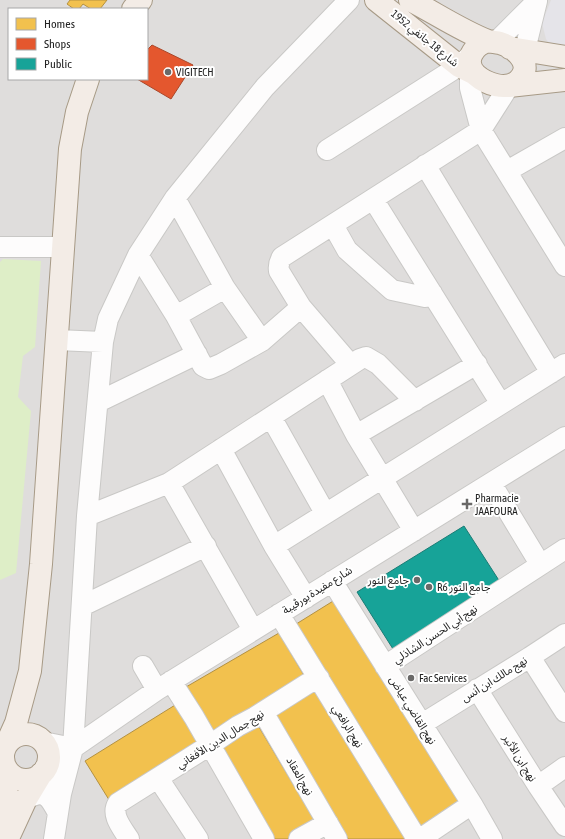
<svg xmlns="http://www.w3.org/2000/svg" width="565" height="839" font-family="'Asap Condensed','Noto Sans Arabic',sans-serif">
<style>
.residential{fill:#dfdddc;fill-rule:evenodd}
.grass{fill:#deeec7}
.plaza{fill:#e5e4e9}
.homes{fill:#f2c14e;stroke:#b49141}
.shops{fill:#e4572e;stroke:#aa472a}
.public{fill:#17a398;stroke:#1a7c75}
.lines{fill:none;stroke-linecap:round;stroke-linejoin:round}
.minor-casing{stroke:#c9c8c6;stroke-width:22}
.major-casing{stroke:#a79a86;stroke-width:24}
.minor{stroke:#fdfcfc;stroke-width:20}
.major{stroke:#f3ece6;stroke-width:22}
.poi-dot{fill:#6a6968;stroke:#fff;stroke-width:1.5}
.labels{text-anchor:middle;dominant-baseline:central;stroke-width:4;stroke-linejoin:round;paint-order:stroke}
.street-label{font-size:11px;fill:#222;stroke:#fff}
.poi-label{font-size:11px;fill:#222;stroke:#fff;text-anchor:start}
</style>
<rect width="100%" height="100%" fill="#f0edea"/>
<path class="residential" d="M0,0H565V839H0ZM9,9H147V79H9Z"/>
<path class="grass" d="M3,259L41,261L35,347L23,356L18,397L31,411L16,573L0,580V262Z"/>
<path class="plaza" d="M551,0H565V47L549,43L546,39L542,23Z"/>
<path class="homes" d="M70,0H107L100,9H91L83,4L79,9H74L67,4Z
M338,598L465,803L419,831L293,626Z
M279,633L305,677L207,736L186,687Z
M319,686L411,839H348L270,713Z
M180,702L206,745L111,803L85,761Z
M256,722L317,824L291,839H268L213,746Z"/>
<path class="shops" d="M152,45L193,65L171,99L137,79H147V50Z"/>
<path class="public" d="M464,526L500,582L393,649L357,592Z"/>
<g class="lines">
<defs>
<path id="minor" d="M496,42L536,2
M470,62V88L481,130L565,266
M524,67L525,50L537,1
M327,150L459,66L470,56
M425,165L551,373
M507,171L565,138
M175,198L225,288L262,341
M373,199L501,404
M333,225L347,250L392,290L425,297L432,293
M0,247H63
M138,255L176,316
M225,288L176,316L203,366L209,369L221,364L262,341L301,307
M57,340L103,342
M350,364L301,307L279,271C278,265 279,262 282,257L481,130L509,86
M327,380L356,435L414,531
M98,402L197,354
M271,417L325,513
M356,435L477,364
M221,449L274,546L306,598
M169,483L253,630
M491,483L540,564
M87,516L169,483L360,359L366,357L378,364L415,401
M274,546L565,364
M332,581L472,804L492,839
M82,606L206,546
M279,614L417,839
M530,657L565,712
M143,666L157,690
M385,666L565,549
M171,681L194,717L264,839
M477,689L538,786L565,826
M263,712L337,839
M422,724L530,657L565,634
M43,742L73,748L57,765L45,768L52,777L57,787
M73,748L157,690L565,437
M158,778L198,839
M538,786L565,767
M26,799C45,789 49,796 58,813
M54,839L61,794L73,748L87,516L103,342L108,319L138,255L175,198L265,87L349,0
M129,839C123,829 110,815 118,803L210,745L238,726L255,717L307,684L319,678
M299,839L328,823
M420,839L472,804"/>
<path id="major" d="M376,0L459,66L475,74
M410,0C435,13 462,31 488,41C492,42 496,42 500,43C516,48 535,65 518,81C506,91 486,84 476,75C462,62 474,44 489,41
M133,9L141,0
M510,48L565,57
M509,86L565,80
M3 757a23 23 0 1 1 46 0a23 23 0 1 1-46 0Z
M7,743L16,723L30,671L41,564L70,149L77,112L88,79
M8,838L26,799L41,774
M2,839L7,795L4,764"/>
</defs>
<use href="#minor" class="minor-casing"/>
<use href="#major" class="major-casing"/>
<use href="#minor" class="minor"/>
<use href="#major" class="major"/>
</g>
<g class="poi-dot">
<circle cx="168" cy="72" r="4"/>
<path d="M465 498h4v4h4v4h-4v4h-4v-4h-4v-4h4z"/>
<circle cx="417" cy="580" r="4"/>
<circle cx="429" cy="587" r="4"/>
<circle cx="411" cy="678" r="4"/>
</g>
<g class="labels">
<g class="street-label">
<text transform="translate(425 38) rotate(39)">شارع 18 جانفي 1952</text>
<text transform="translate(317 590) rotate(-32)">شارع مفيدة بورڨيبة</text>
<text transform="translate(435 634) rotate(-33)">نهج أبي الحسن الشاذلي</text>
<text transform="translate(494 679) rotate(-32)">نهج مالك ابن أنس</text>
<text transform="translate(413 710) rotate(58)">نهج القاضي عياض</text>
<text transform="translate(348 726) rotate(58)">نهج الرافعي</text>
<text transform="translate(220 739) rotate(-32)">نهج جمال الدين الأفغاني</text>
<text transform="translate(520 758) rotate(58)">نهج ابن الأثير</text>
<text transform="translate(300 776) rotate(60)">نهج العقاد</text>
</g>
<g class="poi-label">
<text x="176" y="72">VIGITECH</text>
<text x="475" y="498">Pharmacie<tspan x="475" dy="13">JAAFOURA</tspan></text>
<text x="409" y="580" text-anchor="end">جامع النور</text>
<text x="437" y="587">R6 جامع النور</text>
<text x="419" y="678">Fac Services</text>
</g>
</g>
<rect x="8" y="8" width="140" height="72" fill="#ffffff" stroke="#a7a7a7"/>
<rect x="16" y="18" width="20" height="12" fill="#f2c14e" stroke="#a7a7a7"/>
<text x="44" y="28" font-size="12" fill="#222222">Homes</text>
<rect x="16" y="38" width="20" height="12" fill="#e4572e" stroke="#a7a7a7"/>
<text x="44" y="48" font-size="12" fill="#222222">Shops</text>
<rect x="16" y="58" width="20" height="12" fill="#17a398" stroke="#a7a7a7"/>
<text x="44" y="68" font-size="12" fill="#222222">Public</text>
</svg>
